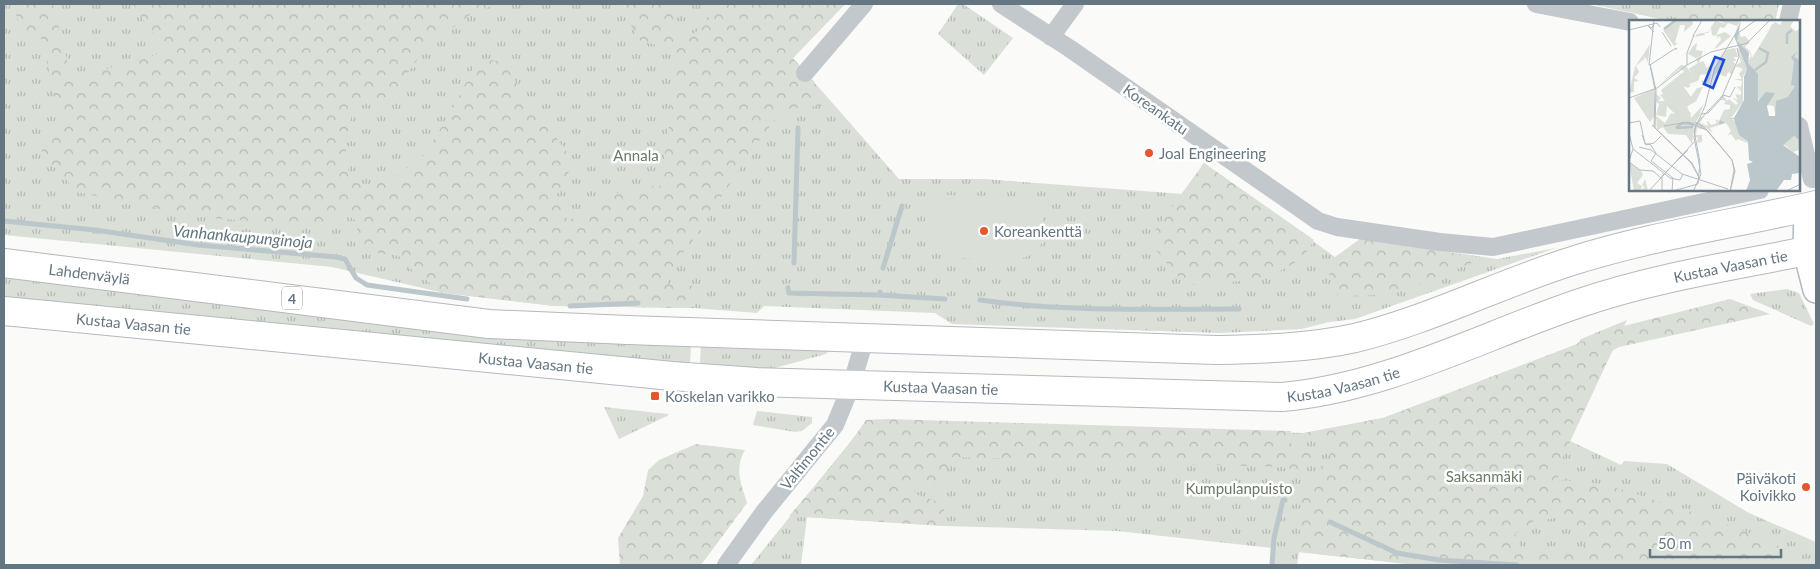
<svg xmlns="http://www.w3.org/2000/svg" width="1820" height="569" font-family="Lato,sans-serif">
<style>
.grass{fill:url(#grass-tufts)}
.forest{fill:url(#forest-crowns);fill-rule:evenodd}
.garden{fill:#dadfd7}
.lines{fill:none;stroke-linecap:round;stroke-linejoin:round}
.stream{stroke:#bbc7cb;stroke-width:5}
.secondary-casing{stroke:#b3babf;stroke-width:28}
.primary-casing{stroke:#b5babe;stroke-width:30}
.highway-casing{stroke:#b4b9bd;stroke-width:30}
.street{stroke:#c3c8cc;stroke-width:18}
.secondary{stroke:#fff;stroke-width:25}
.primary{stroke:#fff;stroke-width:28}
.highway{stroke:#fff;stroke-width:28}
.poi-dot{fill:#e4572e;stroke:#fff;stroke-width:2}
.labels{text-anchor:middle;dominant-baseline:central;stroke-width:5;stroke-linejoin:round;paint-order:stroke}
.shield{fill:#fff;stroke:#939fa8;stroke-width:1}
.shield-label{font-size:14px;font-weight:bold;fill:#657683}
.street-label{font-size:15px;fill:#657683;stroke:#fff}
.poi-label{font-size:15px;fill:#657683;stroke:#fff;text-anchor:start}
.park-label{font-size:15px;fill:#687a64;stroke:#fff}
.water-label{font-size:16px;font-style:italic;fill:#60757c;stroke:#fff}
.inset-river{fill:none;stroke:#bbc7cb;stroke-width:2.5}
.inset-road{fill:none;stroke:#b5bdc2;stroke-width:1}
.view{fill:#1d4ed8;fill-opacity:0.15;stroke:#1d4ed8;stroke-width:2.5}
.inset-edge{fill:none;stroke:#657683;stroke-width:2.5}
</style>
<defs>
<pattern id="grass-tufts" width="24" height="20" patternUnits="userSpaceOnUse" patternTransform="scale(1.25)"><rect width="24" height="20" fill="#dadfd7"/><path d="M3 7l-1-3M5 7V3M7 7l1-3M15 17l-1-3M17 17v-4M19 17l1-3" fill="none" stroke="#b4b9b4"/></pattern>
<pattern id="forest-crowns" width="20" height="18" patternUnits="userSpaceOnUse" patternTransform="scale(1.25)"><rect width="20" height="18" fill="#dadfd7"/><path d="M2 6a3 3 0 1 1 6 0M12 15a3 3 0 1 1 6 0" fill="none" stroke="#b4b9b4"/></pattern>
</defs>
<rect width="100%" height="100%" fill="#fafaf8"/>
<path class="grass" d="M4,4H845L793,58L899,179H984L1183,194L1204,163L1335,257L1360,239L1497,259L1556,248L1355,319L1329,322L1302,329L1220,333L952,324L935,313L764,306L757,313L694,308L555,306L444,293L332,267L4,235Z
M958,4H963L1013,38L984,75L938,34Z
M1591,4H1779L1775,21H1669Z
M4,278L376,321L691,344L690,364L4,298Z
M1787,289L1799,293L1814,324L1811,326L1753,300L1750,294Z
M1627,320L1570,441L1621,465L1624,461L1667,464L1749,513L1816,542V565H1417L1299,552L1297,565H1270L1272,548L1117,531L945,526L807,517L801,565H751L859,431L869,424L1304,433L1383,418L1562,351L1577,344L1581,339Z
M701,344L828,349L829,351L826,354L771,369L700,365Z
M604,407L668,414L669,415L619,439Z
M757,411L812,417V423L802,431L795,432L753,425Z"/>
<path class="forest" d="M12,4H53L72,79L168,51L148,27L133,4H497L471,14L425,49L392,95L354,107L345,142L350,180L370,186L399,175L425,154L454,106L478,58L504,62L514,80L574,162L556,196L568,221L627,188L660,186L670,119L676,51L639,40L619,4H676L673,15L677,32L691,35L702,28L720,4H845L793,58L833,105L783,109C750,151 723,195 694,239C683,254 670,266 667,284L695,286L694,308L555,306L444,293L412,270L399,256L363,251L355,247L358,223L343,211L327,222L286,224L199,217L77,192L41,152L61,120L41,38L22,31Z
M1682,4H1779L1775,21H1683Z
M1204,163L1314,240C1292,284 1228,283 1185,285L1148,240Z
M1360,239L1485,258L1394,293L1339,298L1326,266Z
M1730,299L1770,314L1619,347L1612,351L1560,463L1558,480L1604,484L1717,520L1788,550L1780,565H1417L1299,552L1302,497L1308,492L1312,474L1331,458L1329,446L1304,433L1383,418L1624,326ZM1556,518L1591,532L1579,555L1521,549L1515,534L1534,521Z
M887,419L1291,431V444L1314,454L1295,475L1283,467L950,457L944,484L914,483L915,494L944,504L945,526L789,516L844,452L866,420Z
M696,444L745,450C734,468 741,484 747,503L701,565H620L618,538L643,496L648,470L659,460Z"/>
<path class="garden" d="M946,195L1025,197C1036,203 1042,212 1044,225C1049,267 999,262 973,259C956,257 938,258 926,245L925,216L934,199Z"/>
<g class="lines">
<path class="stream" d="M4,221L95,230L198,245L336,257L345,259L356,278L367,285L467,299
M794,263L798,128
M883,268L902,206
M788,288L789,293L879,295
M880,292L879,295L945,299
M980,300C1065,312 1153,309 1239,309
M570,306L638,303
M1330,522L1397,553L1439,560L1517,565
M1272,565L1274,538L1283,500H1285"/>
<defs>
<path id="secondary" d="M1807,207L1806,251L1816,290"/>
<g id="primary">
<path id="s1" d="M46,315L672,376L756,382L1282,397C1386,388 1482,336 1580,303C1655,277 1739,265 1816,249"/>
<path d="M628,330L1216,350C1262,349 1310,348 1355,338C1429,320 1497,285 1569,262C1650,236 1734,224 1816,205"/>
</g>
<g id="highway">
<path id="s2" d="M4,263L489,324L628,330"/>
<path d="M4,311L46,315"/>
</g>
</defs>
<use href="#secondary" class="secondary-casing"/>
<use href="#primary" class="primary-casing"/>
<use href="#highway" class="highway-casing"/>
<path class="street" d="M1001,4L1069,48L1318,221L1337,227L1440,242L1493,247L1760,190
M1536,4L1630,22
M1788,21L1792,4
M1051,37L1075,4
M805,73L864,4
M1799,126L1812,179H1816
M726,565L764,512L835,425L851,386L865,339"/>
<use href="#secondary" class="secondary"/>
<use href="#primary" class="primary"/>
<use href="#highway" class="highway"/>
</g>
<g class="poi-dot">
<circle cx="1149" cy="153" r="5"/>
<circle cx="984" cy="231" r="5"/>
<rect x="650" y="391" width="10" height="10" rx="2.5"/>
<circle cx="1806" cy="487" r="5"/>
</g>
<g class="labels">
<rect class="shield" x="282" y="286.5" width="20" height="23" rx="4"/>
<g class="shield-label">
<text x="292" y="298">4</text>
</g>
<g class="street-label">
<text transform="translate(1156 109) rotate(35)">Koreankatu</text>
<text stroke="none"><textPath href="#s1" startOffset="1708">Kustaa Vaasan tie</textPath></text>
<text stroke="none"><textPath href="#s2" startOffset="86">Lahdenväylä</textPath></text>
<text stroke="none"><textPath href="#s1" startOffset="88">Kustaa Vaasan tie</textPath></text>
<text stroke="none"><textPath href="#s1" startOffset="492">Kustaa Vaasan tie</textPath></text>
<text stroke="none"><textPath href="#s1" startOffset="1302">Kustaa Vaasan tie</textPath></text>
<text stroke="none"><textPath href="#s1" startOffset="898">Kustaa Vaasan tie</textPath></text>
<text transform="translate(807 458) rotate(-51)">Valtimontie</text>
</g>
<g class="poi-label">
<text x="1159" y="153">Joal Engineering</text>
<text x="994" y="231">Koreankenttä</text>
<text x="665" y="396">Koskelan varikko</text>
<text x="1796" y="478" text-anchor="end">Päiväkoti<tspan x="1796" dy="17">Koivikko</tspan></text>
</g>
<g class="park-label">
<text x="636" y="155">Annala</text>
<text x="1484" y="476">Saksanmäki</text>
<text x="1239" y="488">Kumpulanpuisto</text>
</g>
<g class="water-label">
<text transform="translate(243 236) rotate(5)">Vanhankaupunginoja</text>
</g>
</g>
<g transform="translate(1629 20)">
<rect width="171" height="171" fill="#fafaf8"/>
<path d="M154,0H165L158,12L162,20L164,16L169,18L163,20L171,24V85L130,82L131,73L126,54L123,53L126,50L119,44L122,38L119,40L122,36L119,30L120,35L111,32L118,49L114,57V82L102,98L108,103L110,115L120,124L109,119L107,121L102,114L98,116L102,111L97,103L81,108L84,113L73,105L82,115L77,110L68,108L67,115H73V122L68,123L69,117L66,118L65,108L63,124L57,115L39,114L34,107L28,110L27,96L36,103L42,93L46,94L38,86L37,97L27,95L30,84L27,82V74L32,78L29,81H36L31,75L34,74L37,81L41,80L58,61L51,60L55,51L51,49L29,66L52,45L57,46L65,57L60,49L69,43L67,39L71,36L67,38L59,34L64,26L68,23L67,30L74,31L70,43L74,41L77,48L81,47L83,50L80,63L73,65V60L76,61L82,49L80,48L78,54L72,53L69,61L59,64L62,65L59,68L54,66L62,77L68,68L74,67L67,81L58,86L62,98L72,93L66,104L76,95L71,103L79,106L78,102L79,101L82,105L88,103L86,99L90,101L95,90L101,89V85L95,84L97,81L92,80L94,75L98,81L100,79L107,85L109,83L103,77L109,80L106,74L112,75V71L107,68L112,70L107,66L112,67L113,61L105,59H113L110,54L114,49L106,46L112,42L108,28L111,31L110,28H115L109,24L107,14L110,12L112,17L116,16L121,22L116,27L121,31L123,38L143,6L146,2L151,5ZM106,28L109,37H105L107,41H104L106,44L103,54L99,52L97,57L87,53L82,62L85,49L95,30L92,37L96,30ZM0,143L12,151L14,155L8,163L13,166L12,170L15,171L13,169L16,168L13,165L16,159L19,171H5Z" fill="#dadfd7"/>
<path d="M47,0H63L64,4L55,12L56,5H51L46,23H49L45,26L34,10ZM90,0H112L108,6L99,3L95,8L91,7L87,15L96,12L102,16L89,27L85,29L92,20L91,16L88,19L89,16L83,15L82,8L79,13H75L76,15L66,17L68,14L79,12L86,1L97,4ZM155,0H164L161,6L166,11L171,9V25L161,19L156,21L157,25L155,22L157,8L151,5H155ZM21,24L19,43L17,38L14,36L16,38L7,46L10,52L5,58L10,61L5,62V72L0,73L6,47ZM127,31L138,34V37L140,34L130,51L127,50L131,46L126,49L119,43L118,41L120,39L123,44L132,39L128,35L133,37ZM67,40L71,43L74,41L78,50L80,45L84,49L80,48L78,54L69,55V59L54,67L59,74L53,79L45,80L48,84L43,90L38,86L34,75L58,61L53,55L58,46V57H65L60,49L69,43ZM154,65L161,67L163,73L150,80L147,73ZM73,67L67,81L56,88L62,93L61,99L75,84L69,98L60,102L61,94L55,95L51,86ZM165,116L171,121V137L170,130L164,132L156,125L152,126L157,119Z" fill="#dadfd7"/>
<path d="M156,0L154,6L158,14L154,16L157,25H155L158,27L156,21L159,15L171,25V41L163,38L165,42L162,65L167,66L162,71L159,66L150,68L147,75L151,80L146,94L145,86L138,85L142,74L129,79L119,44L127,49L136,42L138,33L137,32L130,28V27L139,33L135,28V20L143,4L151,6Z" fill="#dadfd7"/>
<path d="M53,53L58,61L47,70L49,73L37,81L32,70ZM25,69V96L21,102L5,78ZM48,104H63L61,113H41V108H48Z" fill="#dadfd7"/>
<path d="M112,0L108,21L120,33L119,43L129,54V81L137,72L146,73L138,86L140,96H146L147,81L159,77L166,66L162,65L165,42L162,37L168,32L165,37L171,40V121L165,116L154,125L171,137V153L163,154L162,160H155L147,171H117L121,160L112,158L121,160L118,144L124,142L120,140L119,122L110,115L105,99H99L96,103L90,104L91,100L96,103L99,99L105,98L115,80V57L118,49L105,16Z" fill="#bbc7cb"/>
<path class="inset-river" d="M35,9L47,0M158,24V14L163,10M126,50L137,42L139,33L130,28M47,108L53,103L64,104L63,106M48,108L64,107"/>
<path class="inset-road" d="M25,3L23,8L19,6L25,12M0,10L28,3L31,7M33,12L42,26M64,16L73,0M117,24L141,0M21,44L27,70L26,108L63,143L70,157M20,45L25,0M58,45V33L65,15M86,48L105,16L127,0M0,78L28,68L58,45L82,32L119,23M73,94L79,93L92,79L110,37L108,28M66,102L75,107L103,140L105,150L101,172M0,103L11,101L16,124H21L27,133L22,141L44,158L43,171M23,105L62,143L71,159M35,106L59,102L78,110L103,140L106,151L101,172M25,107L26,70L21,45L47,28L48,29H46M0,113L4,129L0,141M13,115L17,125L25,123L32,116M10,127L22,130L53,154L99,169M4,129L41,158L51,160L54,154M0,142L11,150L24,151L32,158M19,172L65,122M33,172V156L59,130M40,172L69,164L71,142L65,111L76,86L86,47M64,172L72,154L65,117L67,104L94,75L101,77L106,67M155,172L172,164"/>
<path class="view" d="M86,37L95,40L84,68L75,64Z"/>
<rect width="171" height="171" class="inset-edge"/>
</g>
<rect width="1820" height="569" fill="none" stroke="#657683" stroke-width="10"/>
<path d="M1650 549v8h131v-8" fill="none" stroke="#657683" stroke-width="2.5"/>
<text x="1658" y="549" font-size="15" fill="#657683" stroke="#ffffff" stroke-width="4" paint-order="stroke">50 m</text>
</svg>
